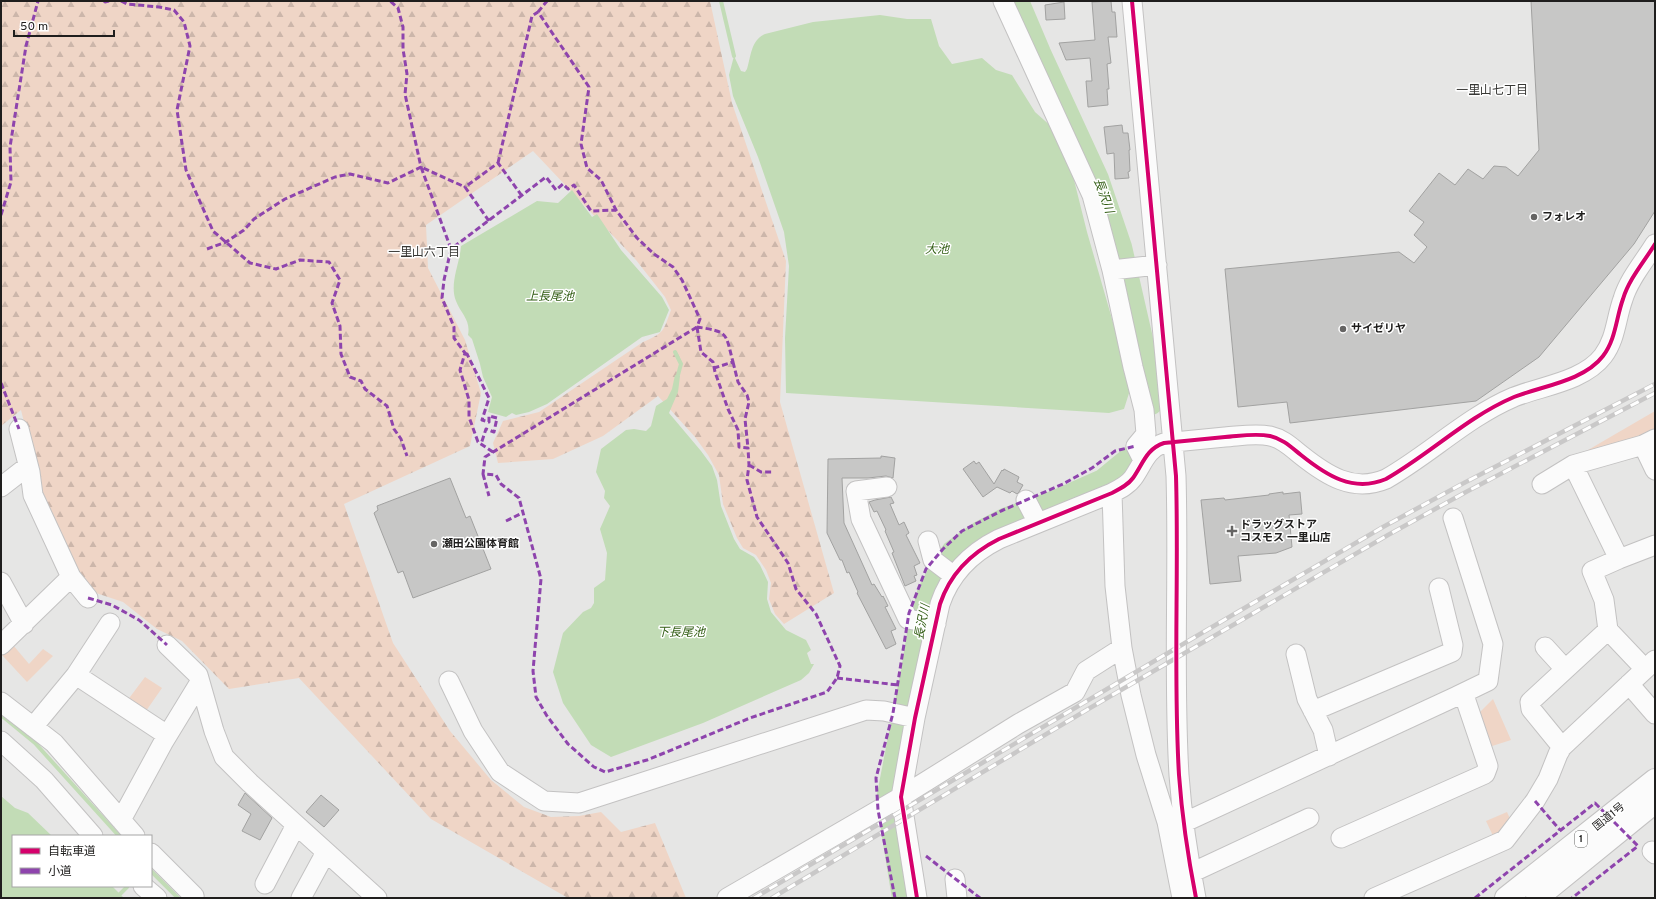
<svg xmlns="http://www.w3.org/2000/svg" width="1656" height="899" font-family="Overpass,'Noto Sans JP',sans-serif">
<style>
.forest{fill:url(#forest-firs)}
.green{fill:#efd5c6}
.water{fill:#c2dcb6}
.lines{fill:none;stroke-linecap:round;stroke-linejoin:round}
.stream{stroke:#c2dcb6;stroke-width:4}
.river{stroke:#c2dcb6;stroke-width:24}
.building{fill:#c7c7c6;stroke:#a2a2a1}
.minor-casing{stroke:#c3c2c2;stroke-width:21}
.highway-casing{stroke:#c3c2c2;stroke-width:24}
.minor{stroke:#fbfbfb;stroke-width:19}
.highway{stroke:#fbfbfb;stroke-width:22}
.rail-casing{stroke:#c9c8c8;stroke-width:4.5}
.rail{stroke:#fff;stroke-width:3;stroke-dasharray:9;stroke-linecap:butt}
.quiet{stroke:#8e44ad;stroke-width:3;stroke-dasharray:6 3;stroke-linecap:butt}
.cycleway-casing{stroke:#fff;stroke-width:6}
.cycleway{stroke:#d6006c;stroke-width:4}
.poi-dot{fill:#656463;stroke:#fff;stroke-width:1.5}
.labels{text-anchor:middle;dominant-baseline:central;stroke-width:3;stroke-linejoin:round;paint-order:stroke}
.shield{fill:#fff;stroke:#626261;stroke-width:1}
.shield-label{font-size:10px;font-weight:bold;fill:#1f1e1d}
.poi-label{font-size:11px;font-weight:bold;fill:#1f1e1d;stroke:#fff;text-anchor:start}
.street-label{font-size:11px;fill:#1f1e1d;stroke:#fff}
.neighbourhood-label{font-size:12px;fill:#373734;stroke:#fff}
.water-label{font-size:12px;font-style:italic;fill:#305c12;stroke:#fff}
</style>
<defs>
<pattern id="forest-firs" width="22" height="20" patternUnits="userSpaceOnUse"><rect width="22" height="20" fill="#efd5c6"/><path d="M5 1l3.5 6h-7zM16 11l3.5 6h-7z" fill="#ccb6aa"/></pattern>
</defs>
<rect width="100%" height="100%" fill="#e6e6e5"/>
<path class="forest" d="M1,1H710L732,103L786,261L780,402L834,593L784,624L775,614L769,599L771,583L766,570L756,555L743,548L737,538L723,504L719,475L708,455L695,437L658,396L603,436L553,459L498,463L493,443L503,421L539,412L643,342C664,333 663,332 671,310L665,297L636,260L533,151L426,225L428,268L465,340L481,393L470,446L344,504L393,643L450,731L491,780L524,807L551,817L579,816L601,812L621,832L655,823L686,898H568L431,819L299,678L229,689L182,641L157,629L123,602L90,591L74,571L66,543L40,487L21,410L1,426Z"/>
<path class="green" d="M1655,411V434L1590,457L1588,450Z
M13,645L29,664L43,649L53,656L27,682L2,655Z
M145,677L162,688L146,711L127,701Z
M1493,699L1511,740L1489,747L1477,715Z
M1507,812L1511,821L1494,838L1486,821Z"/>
<path class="water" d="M880,15L907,19H931L939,46L952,64L982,58L996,70L1012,75L1035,112L1053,128L1070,164L1087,232L1129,378L1130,390L1124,409L1109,413L786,393L785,338L789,266L784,232L758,157L733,96L729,75L734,56L741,71L745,72L747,69C751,56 751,40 765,34L813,22Z
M572,190L592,217L597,214L621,250L662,297L669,310L660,332L642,337L547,404L529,412L516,415L512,413L506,417L488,412L492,397L483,377L480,364L472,339L468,335C471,320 461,314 456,301C449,284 460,263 461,246L537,201L558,203Z
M675,375L680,376L678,392L669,413L701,451L712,466L717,480L721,506L734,539L740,549L754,557L760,565L768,582L767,599L771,612L786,630L806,640L811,650L807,653L811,664H814L809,673L801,680L703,723L611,757L591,745L563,703L553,672L563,633L583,612L591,608L594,603V588L605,580L607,553L600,529L610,506L604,498L605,491L596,472L601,449L626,430L634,429L646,431L651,426L656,406L667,399L672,389Z
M1,796L15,808L28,813L52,836H13V886H112L124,898H1Z"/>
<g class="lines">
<path class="stream" d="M721,1L734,56
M675,352L681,364L678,375
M1,715L35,743L119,836
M151,871L178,898
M120,894L127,887"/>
<path class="river" d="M1017,1L1039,53L1097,179L1120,247L1141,339L1151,403
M904,898L894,836L889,795L913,671L919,634L929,593L944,565L953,552L980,533L1007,519L1058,501L1103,481L1131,458"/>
</g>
<path class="building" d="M1111,1L1112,12H1115L1117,37H1108L1111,63L1107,64L1109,89H1107L1108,105L1088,107L1086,81H1092L1090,58L1066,60L1059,43L1095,40L1092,2Z
M1531,1H1655V211L1634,244L1539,357L1476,401L1290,423L1287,402L1238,407L1225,269L1399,252L1414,263L1427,247L1414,235L1424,222L1409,211L1439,173L1455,185L1468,169L1483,179L1494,166L1506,167L1518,176L1539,150Z
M1064,2L1065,19L1046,20L1045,5Z
M1122,125L1123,133H1128L1130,150H1129L1130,171L1128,172L1129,178L1115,179L1114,153L1107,154L1104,127Z
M881,456L895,458L893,478L886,476L868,478H842L844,523L872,585L874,584L882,597L883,596L888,606L885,607L896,629L891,631L896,644L886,649L857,593L858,592L849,572L847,573L842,560H840L827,533L828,459L881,458Z
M974,461L976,464L979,462L994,484L1002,470L1003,471L1004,469L1019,477L1017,482L1023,485L1019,492L1017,494L1012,491L1010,493L997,487L983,497L963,469Z
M450,478L466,518L470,516L491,569L413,598L403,571L398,573L374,513L378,510L377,506Z
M1283,492V494L1300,492L1302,514L1289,515L1292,547L1276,553L1238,556L1241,581L1210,584L1201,500L1224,498L1225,500L1269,495V494Z
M891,497L894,503L890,504L899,525L904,522L909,533L906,535L920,563L914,566L917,575L914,576L916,581L905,586L892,553L894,552L885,531L886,530L877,511L874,512L869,502L875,500Z
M245,793L272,818L260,840L242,831L251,814L238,805Z
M321,795L339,810L324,827L306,812Z"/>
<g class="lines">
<defs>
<path id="minor" d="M1003,1L1092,195L1112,270L1133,367L1144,410L1146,434L1136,446L1143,460
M1132,1L1176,476C1179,576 1173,676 1179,775C1182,817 1188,857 1196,898
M1112,270L1157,265
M19,429L30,472L33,495L71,577L88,598
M1643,445L1655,470
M1573,465L1619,559
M1542,484L1573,465L1643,445L1655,439
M1,487L28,466
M887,487L856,491L861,519L908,619L936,624
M1112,493L1115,586L1122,648L1131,695L1146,755L1167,822L1182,898
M1026,500L1038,523
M1453,518L1493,644L1488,681L1457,696
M928,541L933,560L954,576
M1,582L24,624
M1608,630L1604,600L1592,571L1619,559L1655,545
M1,645L71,577
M167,645L198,675L214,731L224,757L250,783L377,898
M1545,647L1565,669
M1296,654L1307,699L1323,730L1329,756
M76,675L110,623
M449,681L473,731L500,772L544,801L579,803L866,710L884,711L915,718
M1629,684L1655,714
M1,702L54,743L135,836
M1313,711L1452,652L1453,645L1439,588
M33,727L76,675L167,735
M1,741L44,780L93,836
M1562,747L1531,709L1530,702L1608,630L1645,669
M121,820L164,741L200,682
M1183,823L1457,696L1465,698L1488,766L1485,774L1341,838
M1652,851L1655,854
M151,853L194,896L193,898
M1191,873L1309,818
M955,879L957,898
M265,884L296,825
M143,886L157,898
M301,898L326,852
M727,898L901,797L1018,724L1075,692L1086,671L1122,648
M917,898L901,797L915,718L940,604C950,574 971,553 999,539L1112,493C1120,489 1128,485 1133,478C1143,464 1146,449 1164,443C1184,441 1205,439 1225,437C1240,436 1255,433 1270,436C1283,439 1291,447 1301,455C1326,475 1353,493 1386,479C1430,454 1467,417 1514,397C1542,386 1584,381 1603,356C1616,339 1616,318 1623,299C1629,279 1644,262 1655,244
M1374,898L1505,840L1535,801L1548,779L1558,754L1562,747L1655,660"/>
<path id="highway" d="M1506,898L1655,780
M1537,898L1655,802"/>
</defs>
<use href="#minor" class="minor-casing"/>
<use href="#highway" class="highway-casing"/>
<use href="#minor" class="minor"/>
<use href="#highway" class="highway"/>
<defs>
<path id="rail" d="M754,898L1195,637L1383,527L1462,484L1655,384
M772,898L1090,708L1388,535L1466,492L1655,393"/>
</defs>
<use href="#rail" class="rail-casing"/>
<use href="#rail" class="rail"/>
<path class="quiet" d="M104,1L105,2L109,1
M121,1L127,4L159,7L174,10L184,22L190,46L177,110L186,170L213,231L250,263L276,269L300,260L329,262L340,280L332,303L340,326L341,354L350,377L361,381L365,389L387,406L394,429L401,439L407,456
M538,12L547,1
M498,163L532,16L538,12L589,87L581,144L587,168L601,180L616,210
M1,215L11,182L10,147L26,46L38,1
M489,221L465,187L498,163L522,196
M207,249L226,242L244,230L254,219L285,199L335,177L350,174L388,183L421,167L405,94L407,74L403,49V27L398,8L390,1
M451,249L421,167L465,187
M697,327L701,352L713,362L715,372L728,409L738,430L739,447L748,448L749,465L747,480L757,517L788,563L796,589L816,614L840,666L837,678L827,692L750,718L647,760L605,772L594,767L568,744L547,716L536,697L533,671L541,579L519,498L501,484L496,475L483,474L485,457Z
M465,353L467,354L489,398L482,420L489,422V416L497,418L494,432L486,429L481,444
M733,362L738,382L747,395L749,402L745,419L748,448
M1,383L19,429
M493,452L478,442L469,417V400L460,370L465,353L454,338V327L442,298L444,280L451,249L546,177L556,190L563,184L568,189L574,185L591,211L616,210L637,238L654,254L673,267L682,280L700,319L697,327C729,332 725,332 733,362L714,368
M749,465L761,472H773
M483,474L489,496
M506,521L522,513
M88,598L112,605L139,620L167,645
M837,678L898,685
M1535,801L1560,830
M926,856L980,898
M895,898L878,810L876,778L893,713L909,613L926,569L943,549L962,531L1001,511L1063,484L1092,468L1115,451L1136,446
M1475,898L1595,803L1638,846L1572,898"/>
<defs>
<path id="cycleway" d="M1132,1L1176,476C1179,576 1173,676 1179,775C1182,817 1188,857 1196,898
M917,898L901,797L915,718L940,604C950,574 971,553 999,539L1112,493C1120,489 1128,485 1133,478C1143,464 1146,449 1164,443C1184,441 1205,439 1225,437C1240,436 1255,433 1270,436C1283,439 1291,447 1301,455C1326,475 1353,493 1386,479C1430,454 1467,417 1514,397C1542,386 1584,381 1603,356C1616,339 1616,318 1623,299C1629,279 1644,262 1655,244"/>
</defs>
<use href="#cycleway" class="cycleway-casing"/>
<use href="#cycleway" class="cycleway"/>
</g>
<g class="poi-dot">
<circle cx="1534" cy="217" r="4"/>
<circle cx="1343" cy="329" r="4"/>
<path d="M1230 525h4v4h4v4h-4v4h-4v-4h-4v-4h4z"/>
<circle cx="434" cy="544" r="4"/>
</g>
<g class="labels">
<rect class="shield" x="1575" y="831" width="12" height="16" rx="3"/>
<g class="shield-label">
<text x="1581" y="839">1</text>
</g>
<g class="poi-label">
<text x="1542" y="217">フォレオ</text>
<text x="1351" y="329">サイゼリヤ</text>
<text x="1240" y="525">ドラッグストア<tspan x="1240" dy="13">コスモス 一里山店</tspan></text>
<text x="442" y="544">瀬田公園体育館</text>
</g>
<g class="street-label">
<text transform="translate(1609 817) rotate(-39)">国道1号</text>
</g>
<g class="neighbourhood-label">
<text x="1492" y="91">一里山七丁目</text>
<text x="424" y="253">一里山六丁目</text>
</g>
<g class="water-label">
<text transform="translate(1103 196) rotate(70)">長沢川</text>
<text x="937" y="250">大池</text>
<text x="550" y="297">上長尾池</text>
<text transform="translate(923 622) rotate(-79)">長沢川</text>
<text x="681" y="633">下長尾池</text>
</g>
</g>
<rect width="1656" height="899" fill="none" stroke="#1f1e1d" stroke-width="4"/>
<rect x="12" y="835" width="140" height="52" fill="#ffffff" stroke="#a5a5a5"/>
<rect x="20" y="848" width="20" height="6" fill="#d6006c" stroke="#a5a5a5"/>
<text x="48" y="855" font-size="12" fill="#1f1e1d">自転車道</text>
<rect x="20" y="868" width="20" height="6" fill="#8e44ad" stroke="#a5a5a5"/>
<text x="48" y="875" font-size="12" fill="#1f1e1d">小道</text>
<path d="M14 30v6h100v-6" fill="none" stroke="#1f1e1d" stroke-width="2"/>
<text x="20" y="30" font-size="12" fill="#1f1e1d" stroke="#ffffff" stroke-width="3" paint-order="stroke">50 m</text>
</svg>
